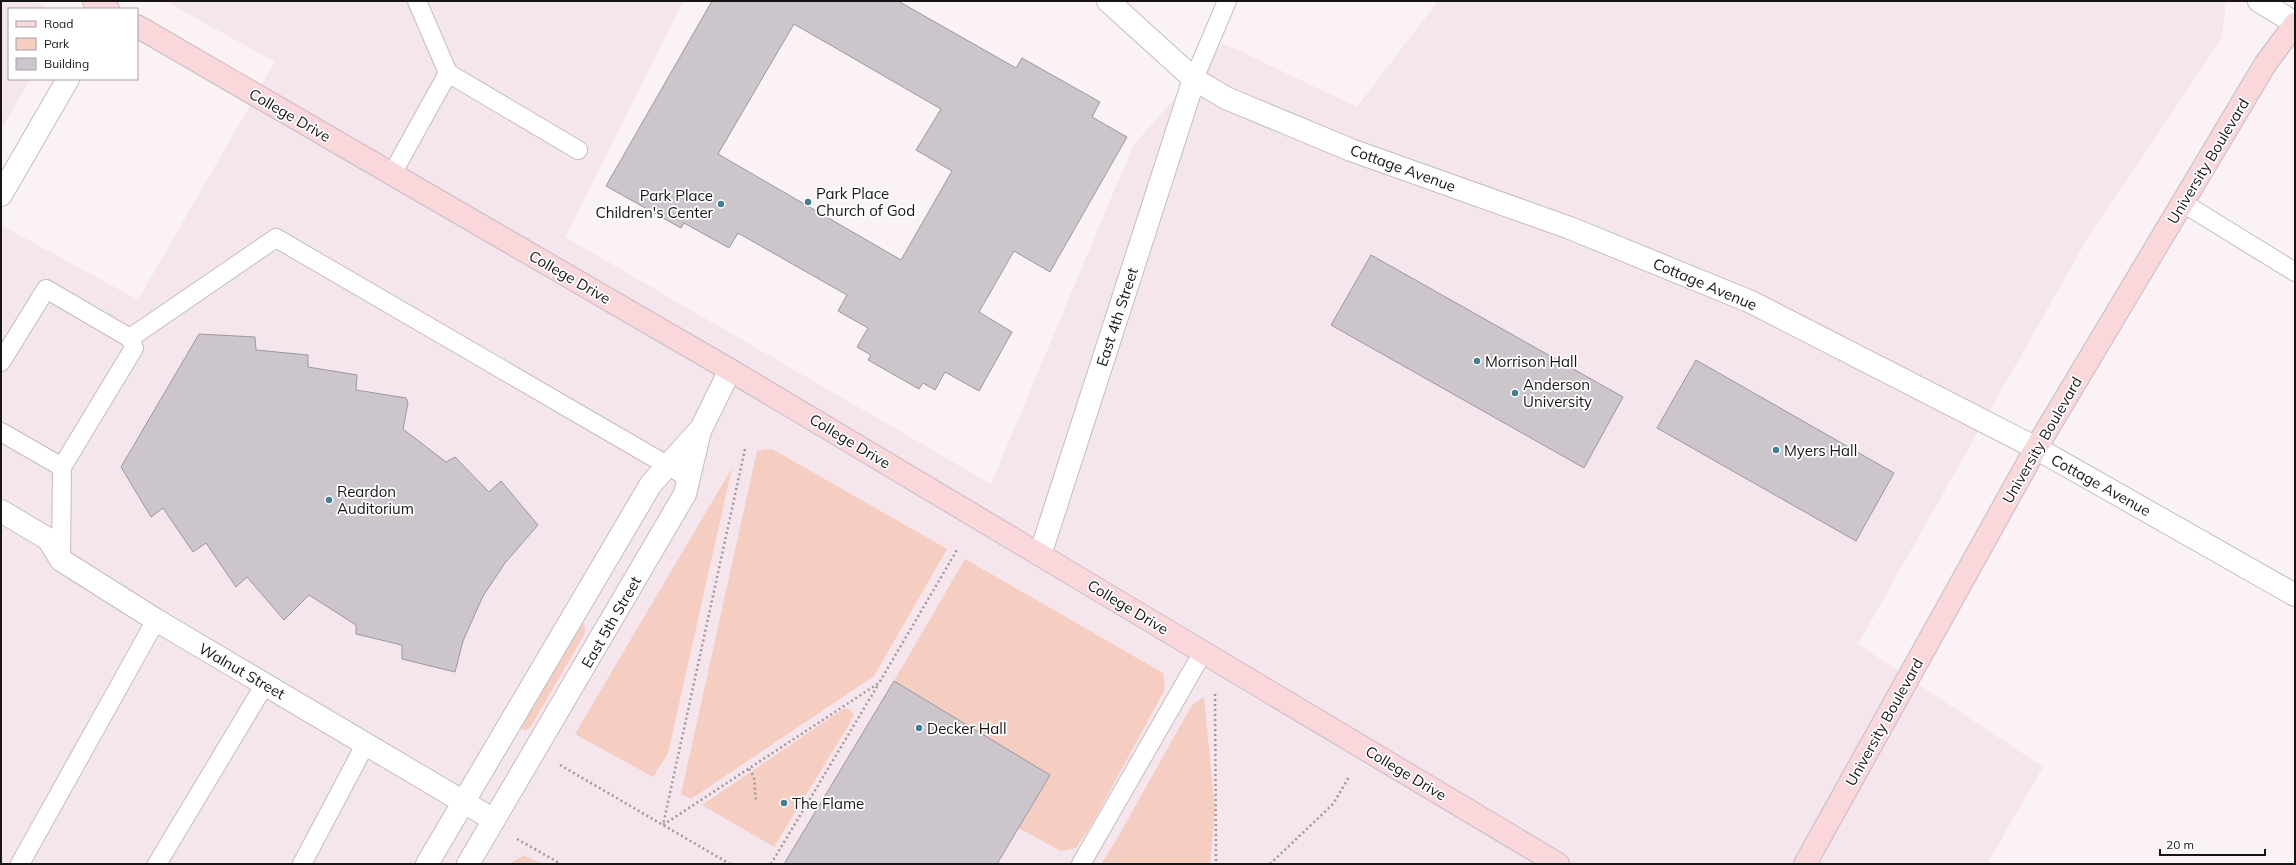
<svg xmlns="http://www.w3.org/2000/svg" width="2296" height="865" font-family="Mulish,sans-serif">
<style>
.built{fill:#f5e5ec}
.green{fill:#f5cec1}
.building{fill:#ccc6cc;stroke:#9d989d;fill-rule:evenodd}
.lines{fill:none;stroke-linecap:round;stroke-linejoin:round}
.lane-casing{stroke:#c5bdc0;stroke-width:20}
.street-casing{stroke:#c5bdc0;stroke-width:24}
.secondary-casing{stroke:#c5bdc0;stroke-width:24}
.path{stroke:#9f999b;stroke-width:2.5;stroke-dasharray:2 3;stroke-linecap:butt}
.lane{stroke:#fff;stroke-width:18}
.street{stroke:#fff;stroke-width:22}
.secondary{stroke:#f9d7db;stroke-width:22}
.poi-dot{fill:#427f95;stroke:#fff;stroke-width:1.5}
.labels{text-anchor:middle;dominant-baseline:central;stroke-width:3.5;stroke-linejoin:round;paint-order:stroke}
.street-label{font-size:15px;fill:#181516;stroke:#fff}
.poi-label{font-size:15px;fill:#181516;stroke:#fff;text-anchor:start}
</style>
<rect width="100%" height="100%" fill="#faf2f5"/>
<path class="built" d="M1,1H35L49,9H9V79H30L1,131Z
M165,1H683L565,237L991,484L1133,146L1223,43L1357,107L1438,1H2226L2222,38L2087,239L1858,644L2043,767L1987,864H1V225L138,300L275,62Z"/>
<path class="green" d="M772,449L947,549L874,676L691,799L681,794L757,451Z
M732,468L668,753L653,777L575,734Z
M965,559L1163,673L1165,689L1093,822L1076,848L1061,851L1018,828L1050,775L894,681Z
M582,623L585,626L584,635L530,728L525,731L519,727L579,624Z
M1204,697L1215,810L1210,864H1101L1118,837L1192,705Z
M843,709H849L854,714L850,723L774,847L702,805Z
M524,855L541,864H509Z"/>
<path class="building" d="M712,1H898L1016,68L1022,58L1100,102L1092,117L1127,137L1050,272L1014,251L979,312L1012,332L979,391L945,372L935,390L923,383L919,389L868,360L871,355L857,347L868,328L838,311L847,295L738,233L729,248L684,223L681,228L606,186ZM794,24L941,109L916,150L952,171L901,260L718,154Z
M1371,255L1623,397L1584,468L1331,325Z
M199,334L255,337L256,350L308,355V367L357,375L356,390L406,398L408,403L403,429L446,462L455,457L489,492L501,481L538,525L505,563L483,596L463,641L455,672L402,659V645L356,634V625L309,595L284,620L247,577L236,587L206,543L193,552L163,508L151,517L121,467Z
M1696,360L1894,473L1856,541L1657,428Z
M894,681L1050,775L997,864H784Z"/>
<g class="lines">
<defs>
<path id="lane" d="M417,1L448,73L578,150
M1194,79L1227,1
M392,174L448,73
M2183,203L2295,272
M130,338L276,238L689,478
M1,362L46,289L130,338L134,348L62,467L1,432
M61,560L62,467
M20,864L156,620
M157,864L265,684
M302,864L366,743
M1081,864L1203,652"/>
<path id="street" d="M1108,1L1194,79L1226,98L1351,150L1570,228L1751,302L2036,448L2295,595
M2259,1L2295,23
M1,195L68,79
M1,511L48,539L61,560L156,620L494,820
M1040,555L1194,79
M427,864L651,484L699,431
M468,864L685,494L700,431L730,370"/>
<path id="secondary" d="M94,1L108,9
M137,26L730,370L1558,864
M1805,864L2036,448L2266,63L2295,24"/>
</defs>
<use href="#lane" class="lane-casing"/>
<use href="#street" class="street-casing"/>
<use href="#secondary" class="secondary-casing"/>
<path class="path" d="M745,449L663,825L879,683L957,550
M1215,694L1216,864
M560,765L730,864
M749,769L754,777L756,802
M517,839L561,864
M771,864L878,685
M1270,864L1333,804L1349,777"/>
<use href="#lane" class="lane"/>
<use href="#street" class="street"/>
<use href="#secondary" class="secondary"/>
</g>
<g class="poi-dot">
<circle cx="808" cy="202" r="4"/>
<circle cx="721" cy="204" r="4"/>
<circle cx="1477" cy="361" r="4"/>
<circle cx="1515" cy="393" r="4"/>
<circle cx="1776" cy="450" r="4"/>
<circle cx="329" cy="500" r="4"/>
<circle cx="919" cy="728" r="4"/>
<circle cx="784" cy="803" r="4"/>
</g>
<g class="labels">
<g class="street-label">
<text transform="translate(290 115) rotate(30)">College Drive</text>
<text transform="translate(2208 161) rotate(-59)">University Boulevard</text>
<text transform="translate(1403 168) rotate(20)">Cottage Avenue</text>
<text transform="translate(570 277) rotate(30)">College Drive</text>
<text transform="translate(1705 284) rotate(23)">Cottage Avenue</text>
<text transform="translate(1117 317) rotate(-72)">East 4th Street</text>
<text transform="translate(2042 440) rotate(-60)">University Boulevard</text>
<text transform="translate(850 441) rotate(31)">College Drive</text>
<text transform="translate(2101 485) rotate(29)">Cottage Avenue</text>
<text transform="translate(1128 607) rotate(31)">College Drive</text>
<text transform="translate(611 622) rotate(-60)">East 5th Street</text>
<text transform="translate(242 671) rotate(30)">Walnut Street</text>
<text transform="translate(1884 722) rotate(-61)">University Boulevard</text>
<text transform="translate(1406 773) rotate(31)">College Drive</text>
</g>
<g class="poi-label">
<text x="816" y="193">Park Place<tspan x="816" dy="17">Church of God</tspan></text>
<text x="713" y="195" text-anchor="end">Park Place<tspan x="713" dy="17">Children's Center</tspan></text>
<text x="1485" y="361">Morrison Hall</text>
<text x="1523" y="384">Anderson<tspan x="1523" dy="17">University</tspan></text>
<text x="1784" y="450">Myers Hall</text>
<text x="337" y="491">Reardon<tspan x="337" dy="17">Auditorium</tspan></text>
<text x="927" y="728">Decker Hall</text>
<text x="792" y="803">The Flame</text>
</g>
</g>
<rect width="2296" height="865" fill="none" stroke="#181516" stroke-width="4"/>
<rect x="8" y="8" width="130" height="72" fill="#ffffff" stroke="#a3a1a2"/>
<rect x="16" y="21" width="20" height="6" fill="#f9d7db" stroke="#a3a1a2"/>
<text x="44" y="28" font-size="12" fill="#181516">Road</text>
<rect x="16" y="38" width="20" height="12" fill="#f5cec1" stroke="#a3a1a2"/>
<text x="44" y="48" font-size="12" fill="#181516">Park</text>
<rect x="16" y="58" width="20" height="12" fill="#ccc6cc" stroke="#a3a1a2"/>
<text x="44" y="68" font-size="12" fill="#181516">Building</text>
<path d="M2160 849v6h105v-6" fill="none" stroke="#181516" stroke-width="2"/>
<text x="2166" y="849" font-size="12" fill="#181516" stroke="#ffffff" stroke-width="3" paint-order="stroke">20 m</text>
</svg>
